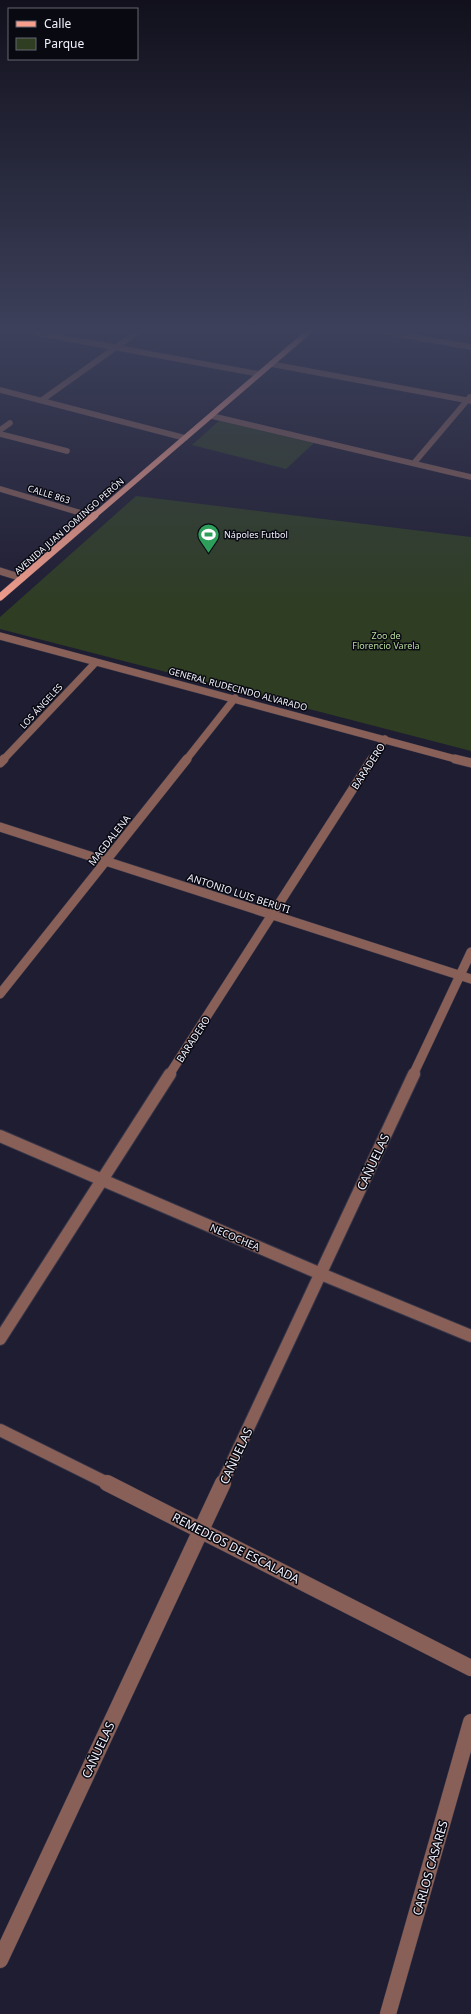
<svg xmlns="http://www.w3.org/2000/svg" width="471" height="2014" font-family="'Noto Sans',sans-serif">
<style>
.green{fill:#2f3d23}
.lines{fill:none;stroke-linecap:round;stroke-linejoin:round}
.minor-far4-casing{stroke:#38374a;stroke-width:6}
.minor-far3-casing{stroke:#38374a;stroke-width:8}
.minor-far2-casing{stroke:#38374a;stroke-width:10}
.minor-far1-casing{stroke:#38374a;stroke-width:14}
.minor-casing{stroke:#38374a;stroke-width:17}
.major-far1-casing{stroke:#38374a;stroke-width:6}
.major-casing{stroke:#38374a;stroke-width:8}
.minor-far4{stroke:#896057;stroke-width:5.5}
.minor-far3{stroke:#896057;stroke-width:7}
.minor-far2{stroke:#896057;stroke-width:9}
.minor-far1{stroke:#896057;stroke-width:12}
.minor{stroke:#896057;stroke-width:16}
.major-far1{stroke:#f59f8c;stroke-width:5.5}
.major{stroke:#f59f8c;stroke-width:7}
.labels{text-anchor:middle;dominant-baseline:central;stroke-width:3;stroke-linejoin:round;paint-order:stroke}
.far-street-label{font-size:9px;fill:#f2f2fe;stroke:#090912}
.far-poi-label{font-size:9px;fill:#f2f2fe;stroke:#090912;text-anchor:start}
.far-park-label{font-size:9px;fill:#b9dd9b;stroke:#090912}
.street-label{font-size:10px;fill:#f2f2fe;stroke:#090912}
.near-street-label{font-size:12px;fill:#f2f2fe;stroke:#090912}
</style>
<rect width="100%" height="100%" fill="#1f1d32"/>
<path class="green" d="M220,420L315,442L286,469L192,445Z
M136,496L471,537V751L0,629V617Z"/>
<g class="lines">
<defs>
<path id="minor-far4" d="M10,328L259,374
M363,328L471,347
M271,364L471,401
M0,390L185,438
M42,400L143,328
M212,416L471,477
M0,430L10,423
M0,434L67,451
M414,463L470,397
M0,489L91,516"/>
<path id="minor-far3" d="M88,515L93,517
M0,571L22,578
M0,636L459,760
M3,760L96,662
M186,760L235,698
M372,760L385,739"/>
<path id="minor-far2" d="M455,759L471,763
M0,763L4,759
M0,827L471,979
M0,994L187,759
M169,1075L372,759
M413,1075L471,952"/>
<path id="minor-far1" d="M0,1136L321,1274L471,1336
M0,1339L170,1074
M0,1430L109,1484
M222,1484L414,1074"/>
<path id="minor" d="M107,1483L471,1668
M0,1960L223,1483
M388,2014L471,1722"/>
<path id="major-far1" d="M94,516L313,328"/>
<path id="major" d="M0,597L95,515"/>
</defs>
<use href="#minor-far4" class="minor-far4-casing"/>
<use href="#minor-far3" class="minor-far3-casing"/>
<use href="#minor-far2" class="minor-far2-casing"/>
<use href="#minor-far1" class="minor-far1-casing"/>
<use href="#minor" class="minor-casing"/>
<use href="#major-far1" class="major-far1-casing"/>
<use href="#major" class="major-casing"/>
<use href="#minor-far4" class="minor-far4"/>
<use href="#minor-far3" class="minor-far3"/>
<use href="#minor-far2" class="minor-far2"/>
<use href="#minor-far1" class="minor-far1"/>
<use href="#minor" class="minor"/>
<use href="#major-far1" class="major-far1"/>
<use href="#major" class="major"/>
</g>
<linearGradient id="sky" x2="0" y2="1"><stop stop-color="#11101c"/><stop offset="0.54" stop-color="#3c405a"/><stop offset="1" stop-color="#3c405a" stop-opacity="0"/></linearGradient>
<rect width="471" height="610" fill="url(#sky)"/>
<defs>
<symbol id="stadium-pin" viewBox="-11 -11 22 30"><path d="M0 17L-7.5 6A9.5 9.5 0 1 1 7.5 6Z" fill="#2e9e5b" stroke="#090912"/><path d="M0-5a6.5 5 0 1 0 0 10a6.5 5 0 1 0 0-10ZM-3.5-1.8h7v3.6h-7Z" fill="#fff"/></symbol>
</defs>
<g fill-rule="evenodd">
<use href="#stadium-pin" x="196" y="522" width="25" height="34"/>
</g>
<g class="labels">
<g class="far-street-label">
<text transform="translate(49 494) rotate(17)">CALLE 863</text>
<text transform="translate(69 526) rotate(-41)">AVENIDA JUAN DOMINGO PERÓN</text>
<text transform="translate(238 689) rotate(15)">GENERAL RUDECINDO ALVARADO</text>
<text transform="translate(41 706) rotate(-47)">LOS ÁNGELES</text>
</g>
<g class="far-poi-label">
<text x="224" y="534">Nápoles Futbol</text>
</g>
<g class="far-park-label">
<text x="386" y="635">Zoo de<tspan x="386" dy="10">Florencio Varela</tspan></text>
</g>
<g class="street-label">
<text transform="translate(368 766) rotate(-57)">BARADERO</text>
<text transform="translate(109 840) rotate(-52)">MAGDALENA</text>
<text transform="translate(239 893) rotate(18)">ANTONIO LUIS BERUTI</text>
<text transform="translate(193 1039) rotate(-57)">BARADERO</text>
<text transform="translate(235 1237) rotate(23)">NECOCHEA</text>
</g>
<g class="near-street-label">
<text transform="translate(373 1162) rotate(-65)">CAÑUELAS</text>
<text transform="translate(236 1456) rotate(-65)">CAÑUELAS</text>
<text transform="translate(236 1548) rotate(27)">REMEDIOS DE ESCALADA</text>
<text transform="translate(98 1750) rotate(-65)">CAÑUELAS</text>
<text transform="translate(430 1868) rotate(-74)">CARLOS CASARES</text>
</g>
</g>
<rect x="8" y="8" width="130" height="52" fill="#090912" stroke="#666670"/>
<rect x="16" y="21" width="20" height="6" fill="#f59f8c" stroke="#666670"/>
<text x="44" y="28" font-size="12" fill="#f2f2fe">Calle</text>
<rect x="16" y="38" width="20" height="12" fill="#2f3d23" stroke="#666670"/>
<text x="44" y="48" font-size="12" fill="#f2f2fe">Parque</text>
</svg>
